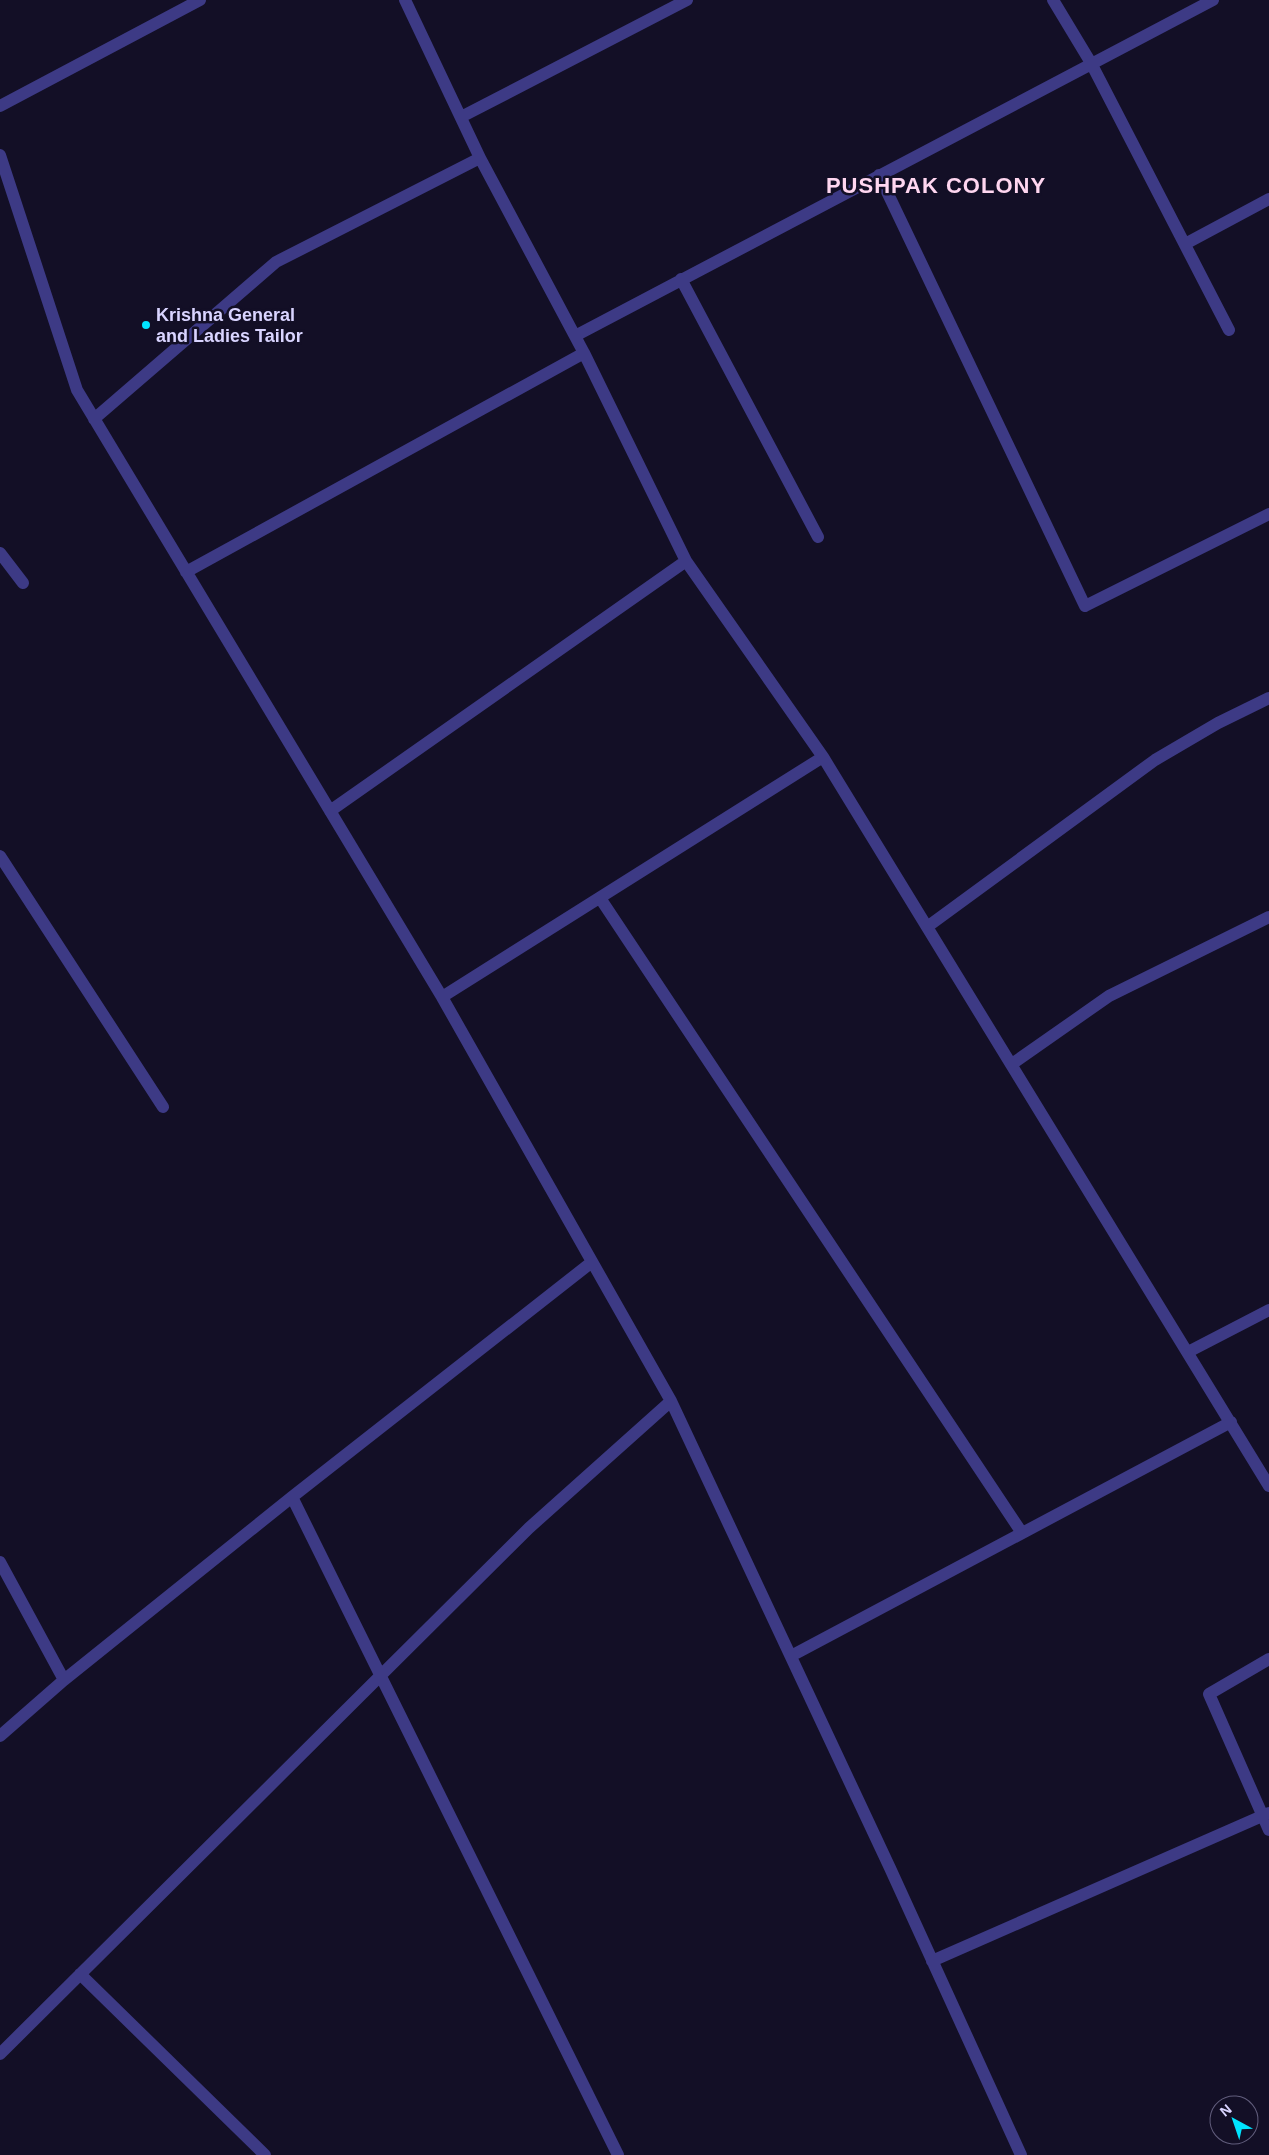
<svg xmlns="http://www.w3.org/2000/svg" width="1269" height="2155" font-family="Arial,sans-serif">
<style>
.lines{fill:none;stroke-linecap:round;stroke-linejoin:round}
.minor{stroke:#3d3a85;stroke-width:12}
.poi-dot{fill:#00e5ff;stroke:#130f26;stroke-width:2}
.labels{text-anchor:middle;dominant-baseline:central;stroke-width:5;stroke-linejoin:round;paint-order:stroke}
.poi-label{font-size:18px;font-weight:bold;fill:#d9d4ff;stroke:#130f26;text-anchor:start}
.district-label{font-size:22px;font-weight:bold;letter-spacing:1px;fill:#ffd6f0;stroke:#130f26}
</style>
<rect width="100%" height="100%" fill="#130f26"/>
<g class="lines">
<path class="minor" d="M405,0L480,158L584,353L686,561L823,757L1269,1486
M1053,0L1091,63L1229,330
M0,106L200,0
M461,117L687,0
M0,155L77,390L442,997L671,1401L890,1868L1021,2155
M879,175L1085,606L1269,514
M1185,244L1269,199
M681,279L818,537
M575,336L1213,0
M94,419L276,262L480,158
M0,553L23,583
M186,572L584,353
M330,811L686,561
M0,856L163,1107
M600,898L1022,1533
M927,927L1155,760L1218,723L1269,698
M442,997L823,757
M1012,1064L1109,996L1269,917
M1188,1352L1269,1310
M292,1497L618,2155
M0,1562L64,1680
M791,1656L1231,1422
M1269,1659L1209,1694L1269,1830
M0,1736L64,1680L292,1497L592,1262
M932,1961L1269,1813
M80,1974L265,2155
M0,2054L529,1528L671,1401"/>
</g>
<circle class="poi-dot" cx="146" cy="325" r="5"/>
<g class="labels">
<g class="poi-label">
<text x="156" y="315">Krishna General<tspan x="156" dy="21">and Ladies Tailor</tspan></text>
</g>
<g class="district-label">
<text x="936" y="185">PUSHPAK COLONY</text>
</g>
</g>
<g transform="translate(1234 2120) rotate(320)"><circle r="24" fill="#130f26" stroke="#625e7d"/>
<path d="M0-4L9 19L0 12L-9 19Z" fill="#00e5ff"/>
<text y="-8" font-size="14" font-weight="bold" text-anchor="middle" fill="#d9d4ff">N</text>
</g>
</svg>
